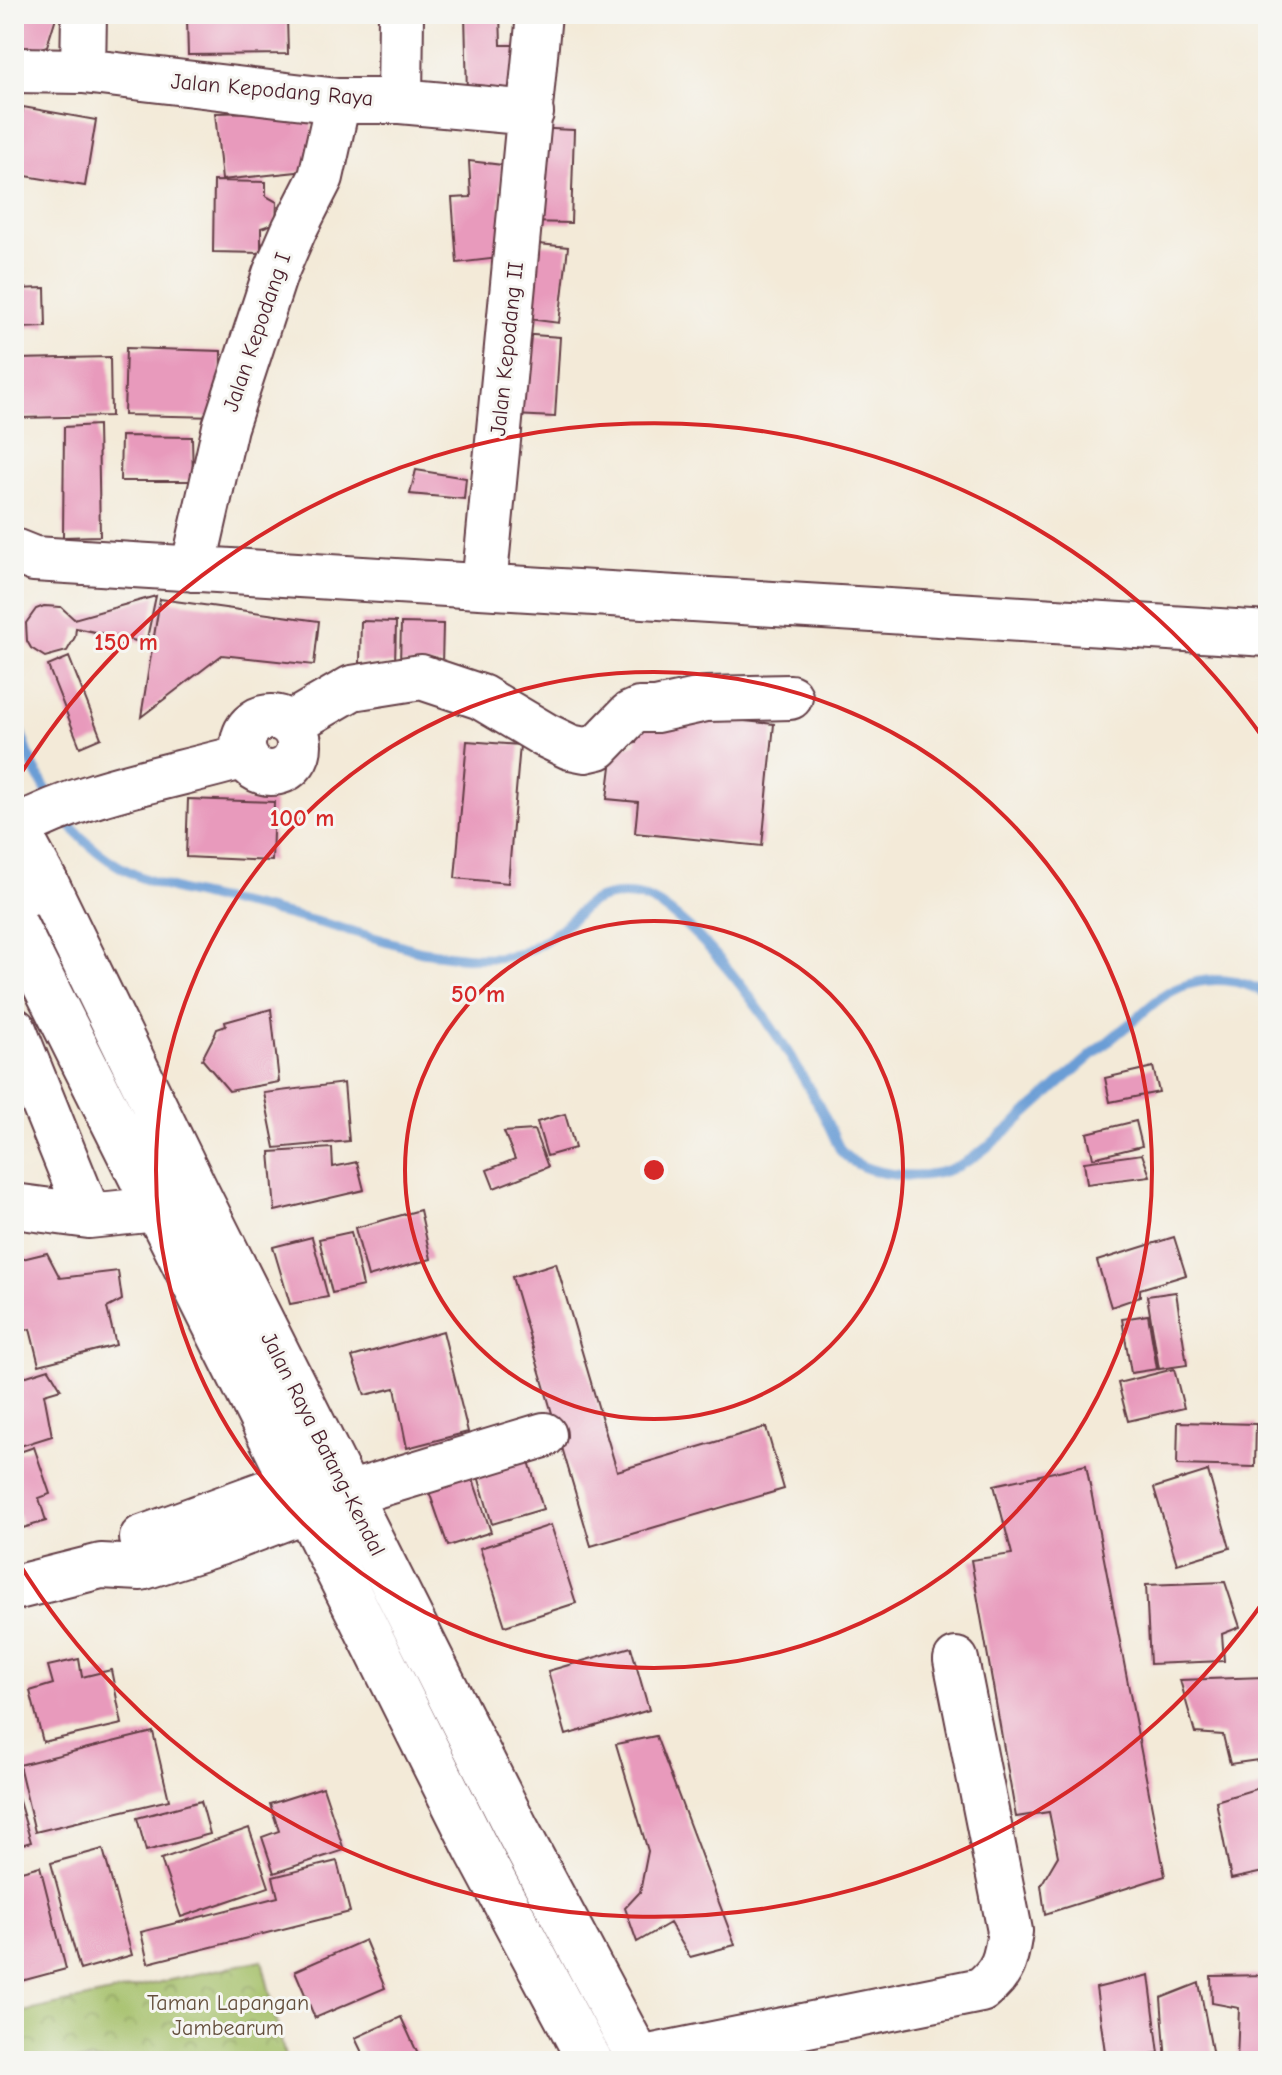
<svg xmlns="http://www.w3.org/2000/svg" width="1282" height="2075" font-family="'Comic Neue',sans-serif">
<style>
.park{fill:url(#park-crowns);stroke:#766e48;stroke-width:2}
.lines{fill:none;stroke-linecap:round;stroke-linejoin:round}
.stream{stroke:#6a9dd5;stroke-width:10}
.building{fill:#e89abc}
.minor-casing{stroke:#633d45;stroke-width:48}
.highway-casing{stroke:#633d45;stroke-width:48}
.minor{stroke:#fff;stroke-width:44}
.highway{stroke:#fff;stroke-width:44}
.ring{fill:none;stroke:#d62828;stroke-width:4}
.labels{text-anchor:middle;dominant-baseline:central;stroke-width:6;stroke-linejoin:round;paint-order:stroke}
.street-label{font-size:22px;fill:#4a1f2b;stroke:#f6f6f2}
.park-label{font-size:22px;fill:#644f3c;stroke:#f6f6f2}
.centre{fill:#d62828;stroke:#f6f6f2;stroke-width:4}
.ring-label{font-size:24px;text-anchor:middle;font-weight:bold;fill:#d62828;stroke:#f6f6f2;stroke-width:6;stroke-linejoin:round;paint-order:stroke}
</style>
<defs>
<pattern id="park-crowns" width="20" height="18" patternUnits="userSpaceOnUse" patternTransform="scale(2)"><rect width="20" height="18" fill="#a2be65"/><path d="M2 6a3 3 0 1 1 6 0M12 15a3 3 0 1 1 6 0" fill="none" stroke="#869a53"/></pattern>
</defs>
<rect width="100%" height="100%" fill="#f6f6f2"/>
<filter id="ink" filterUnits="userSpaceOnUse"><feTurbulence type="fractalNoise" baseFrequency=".0125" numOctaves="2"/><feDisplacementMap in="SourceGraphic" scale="16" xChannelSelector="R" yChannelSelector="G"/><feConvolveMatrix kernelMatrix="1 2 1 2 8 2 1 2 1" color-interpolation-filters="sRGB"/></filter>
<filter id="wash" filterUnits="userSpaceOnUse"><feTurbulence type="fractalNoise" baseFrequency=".006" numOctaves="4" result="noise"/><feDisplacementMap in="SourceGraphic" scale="32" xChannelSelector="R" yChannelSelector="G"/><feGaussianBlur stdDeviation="1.8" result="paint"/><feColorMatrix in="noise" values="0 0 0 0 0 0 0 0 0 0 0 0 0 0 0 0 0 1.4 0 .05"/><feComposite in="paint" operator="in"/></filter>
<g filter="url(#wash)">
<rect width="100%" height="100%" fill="#f3ead8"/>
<path class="park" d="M262,1960L286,2061H14V2014Z"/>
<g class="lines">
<path class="stream" d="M14,715L33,766L52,801
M63,817C123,892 191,891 277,912C325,923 373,937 420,951C453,956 497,964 528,950C544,942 559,931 572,919C578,914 584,906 590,903C610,892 641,892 660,905C716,943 771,1022 805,1081C813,1095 821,1109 828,1124C832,1132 836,1143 841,1151C859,1173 900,1177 926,1175C965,1171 990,1145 1018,1121C1055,1087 1093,1053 1132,1022C1147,1009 1162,994 1181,987C1210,975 1241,979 1268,994"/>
</g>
<g id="blocks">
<path class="building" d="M14,14H57L47,46L14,57Z
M465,14H500L501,45H527L529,92L467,93Z
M287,17L288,54L188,55L187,18Z
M23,107L96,120L85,186L14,174Z
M309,111L313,133L315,170L222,180L215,113Z
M529,128L574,130L571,223L527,222Z
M469,161L502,165L500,205L508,257L457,263L452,198L471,197Z
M214,181L266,182V196L277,202L276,223L261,228V253L213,252Z
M529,243L568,247L559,323L520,318Z
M45,288L46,327L14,328V289Z
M519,334L560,337L555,417L514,415Z
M126,348L221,351L220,417L124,415Z
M110,357L111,416L19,418L17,359Z
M98,425L100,536L63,537L64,427Z
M121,436L192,437L193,481H120Z
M416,470L466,478L464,499L410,494Z
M156,596L146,643L76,628L75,637L67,651L45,657L31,648L27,641L26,623L36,609L44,606L61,607L74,619Z
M160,599L319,621L314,665L222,655L141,717Z
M361,621L396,622L395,664L360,663Z
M401,623L443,624L442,665L400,664Z
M69,657L101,738L80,747L48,666Z
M639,710L774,724L762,846L635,833L638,802L607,799L613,750L636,743Z
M467,741L520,745L508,883L455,878Z
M188,799L274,802L272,861L186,857Z
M271,1009L279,1082L229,1091L202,1059L215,1034L217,1029L226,1026L225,1022Z
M1153,1067L1159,1092L1110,1102L1105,1078Z
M344,1083L349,1141L275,1148L264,1093Z
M565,1114L575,1148L547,1156L537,1122Z
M1136,1121L1142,1146L1093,1158L1087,1133Z
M534,1130L548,1167L494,1188L487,1170L515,1159L504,1132Z
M332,1148L333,1167L357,1162L364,1190L275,1211L270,1152Z
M1142,1154L1150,1176L1087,1184L1084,1162Z
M420,1210L431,1259L368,1277L355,1228Z
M351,1232L363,1286L332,1293L319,1239Z
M312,1237L328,1297L290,1304L273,1247Z
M1174,1237L1186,1275L1140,1289V1297L1111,1307L1097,1261Z
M47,1253L60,1278L118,1271L122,1300L107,1308L116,1345L39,1365L30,1329L14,1333V1261Z
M556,1263L617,1471L766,1427L784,1489L591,1546L512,1277Z
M1176,1292L1187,1365L1159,1369L1147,1296Z
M1148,1315L1157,1369L1131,1373L1122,1319Z
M443,1331L468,1432L407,1448L395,1388L365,1395L352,1357Z
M49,1369L61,1389L44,1394L52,1436L14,1448V1380Z
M1174,1369L1184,1408L1128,1421L1118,1383Z
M1178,1422L1256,1424L1255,1467L1177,1465Z
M34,1447L50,1494L39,1498L46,1521L23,1528L14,1500V1454Z
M527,1454L543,1509L492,1524L476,1469Z
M1086,1465L1165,1876L1045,1914L1041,1885L1058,1856L1049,1812L1016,1817L971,1560L1012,1554L994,1485Z
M469,1468L491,1532L448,1546L426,1483Z
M1208,1471L1230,1548L1177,1564L1154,1488Z
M551,1525L576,1603L505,1626L480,1548Z
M1225,1582L1240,1627L1222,1634L1224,1661L1150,1664L1146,1585Z
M631,1647L649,1710L566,1735L548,1671Z
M79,1659L82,1677L111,1670L122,1724L43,1742L30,1691L53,1684L48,1666Z
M1264,1677L1268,1749L1258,1760L1230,1764L1223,1735L1195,1733L1180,1680Z
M153,1732L169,1800L35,1832L19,1765Z
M656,1736L735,1945L690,1957L670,1923L637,1942L625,1908L640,1892L648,1851L616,1744Z
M14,1784L31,1842L14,1847Z
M1268,1785V1871L1231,1879L1216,1801Z
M323,1787L344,1850L274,1873L262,1837L279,1831L270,1804Z
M201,1801L210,1834L146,1851L137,1818Z
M249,1828L269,1887L181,1917L161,1859Z
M103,1849L132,1955L80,1970L51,1863Z
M337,1861L350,1912L148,1963L141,1932L278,1897L273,1877Z
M40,1866L66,1969L14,1983V1873Z
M365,1940L385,1988L315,2018L295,1971Z
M1149,1975L1159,2053L1106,2059L1096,1988Z
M1268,1975V2061H1237L1239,2008L1212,2003L1211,1976Z
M1199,1983L1214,2061H1166L1161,1998Z
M401,2017L421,2061H366L355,2038Z"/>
</g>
</g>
<g filter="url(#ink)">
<use href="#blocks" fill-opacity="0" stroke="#633d45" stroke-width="2"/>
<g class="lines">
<defs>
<path id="minor" d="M14,70L83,71L338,101H400L531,113
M83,71L84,14
M400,101L401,14
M14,551L34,559L1268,634
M193,569L225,427L275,274L294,230L321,177L338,101
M484,586L539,14
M243 745a28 28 0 1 1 56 0a28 28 0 1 1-56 0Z
M290,724L352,688L421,677L481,697L545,735L570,747L585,750L598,747L630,714L639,710H656L706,699L790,697
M16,828C87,790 168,778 245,756
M14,900L46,883
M14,1030L89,1216
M14,1206L89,1216L157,1209L190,1194
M142,1538L284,1486
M14,1588L101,1566L141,1568L219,1543L348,1494L544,1435
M639,2059L981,1990C1004,1972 1006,1959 1010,1931L956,1660"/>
<path id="highway" d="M14,824L46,883L196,1191L515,1826L640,2061
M14,923L475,1846L590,2061"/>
</defs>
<use href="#minor" class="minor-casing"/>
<use href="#highway" class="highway-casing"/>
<use href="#minor" class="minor"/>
<use href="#highway" class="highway"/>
</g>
</g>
<g class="ring">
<circle cx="654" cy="1170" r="249"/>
<circle cx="654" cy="1170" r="498"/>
<path d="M1266 1598A747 747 0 0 1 17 1560M17 780A747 747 0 0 1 1266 742"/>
</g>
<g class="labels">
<g class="street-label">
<text transform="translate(272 90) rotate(5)">Jalan Kepodang Raya</text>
<text transform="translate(257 332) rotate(-71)">Jalan Kepodang I</text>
<text transform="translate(507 349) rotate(-84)">Jalan Kepodang II</text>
<text transform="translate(323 1444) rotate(63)">Jalan Raya Batang-Kendal</text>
</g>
<g class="park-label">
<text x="228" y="2003">Taman Lapangan<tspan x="228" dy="25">Jambearum</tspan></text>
</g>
</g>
<circle cx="654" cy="1170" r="12" class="centre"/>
<g class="ring-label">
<text x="126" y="650">150 m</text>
<text x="302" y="826">100 m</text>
<text x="478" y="1002">50 m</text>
</g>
<rect width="1282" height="2075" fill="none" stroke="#f6f6f2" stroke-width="48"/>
</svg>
